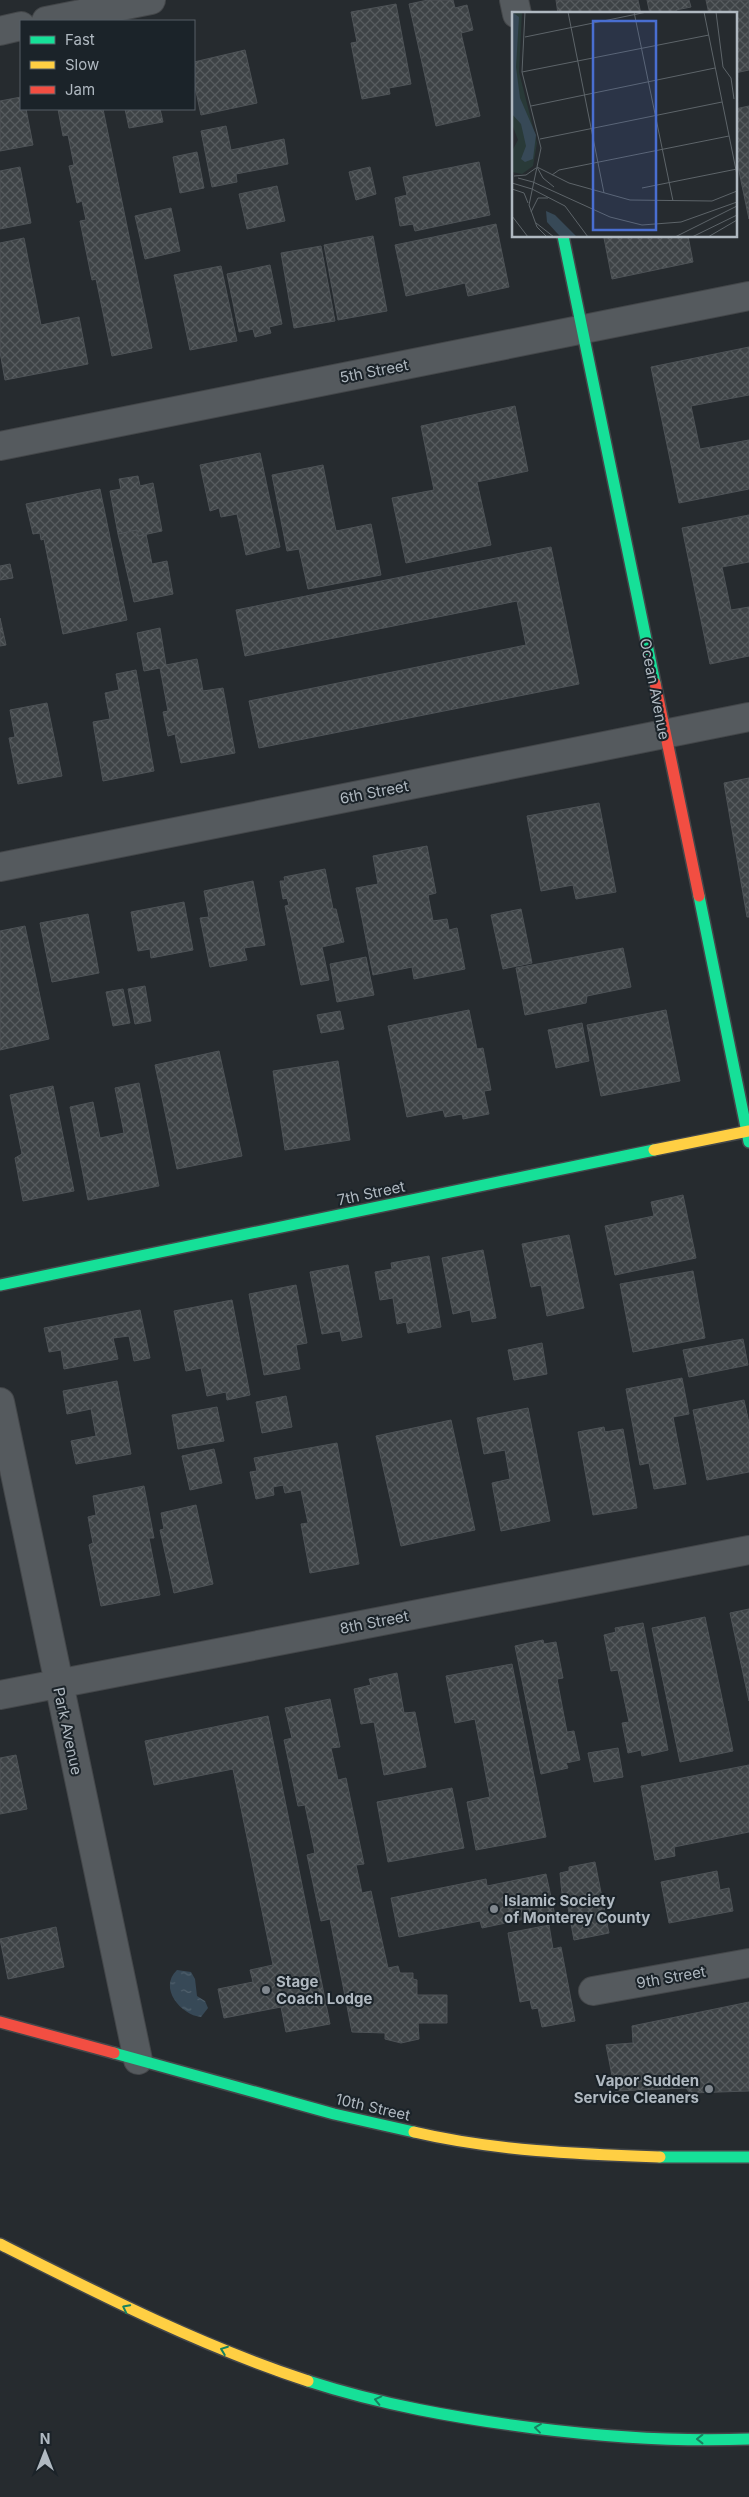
<svg xmlns="http://www.w3.org/2000/svg" width="749" height="2497" font-family="Inter,sans-serif">
<style>
.water{fill:url(#water-ripples)}
.building{fill:url(#building-cross-hatch);stroke:#4e5357}
.lines{fill:none;stroke-linecap:round;stroke-linejoin:round}
.street-casing{stroke:#44474a;stroke-width:30}
.fast-casing{stroke:#44474a;stroke-width:14}
.slow-casing{stroke:#44474a;stroke-width:14}
.jam-casing{stroke:#44474a;stroke-width:14}
.street{stroke:#555a5e;stroke-width:28}
.fast{stroke:#16e098;stroke-width:11}
.slow{stroke:#ffcf43;stroke-width:11}
.jam{stroke:#f24e42;stroke-width:11}
.oneway{stroke:#188260}
.poi-dot{fill:#80878e;stroke:#1b2329;stroke-width:2}
.labels{text-anchor:middle;dominant-baseline:central;stroke-width:4;stroke-linejoin:round;paint-order:stroke}
.street-label{font-size:15px;fill:#b0b9c1;stroke:#1b2329}
.poi-label{font-size:15px;font-weight:bold;fill:#b0b9c1;stroke:#1b2329;text-anchor:start}
.inset-road{fill:none;stroke:#5d6469;stroke-width:1}
.view{fill:#496ed1;fill-opacity:0.15;stroke:#496ed1;stroke-width:2.5}
.inset-edge{fill:none;stroke:#b0b9c1;stroke-width:2.5}
</style>
<defs>
<pattern id="water-ripples" width="26" height="14" patternUnits="userSpaceOnUse" patternTransform="scale(1.25)"><rect width="26" height="14" fill="#374957"/><path d="M2 4q2-2 4 0t4 0M15 11q2-2 4 0t4 0" fill="none" stroke="#51616d"/></pattern>
<pattern id="building-cross-hatch" width="8" height="8" patternUnits="userSpaceOnUse" patternTransform="scale(1.25)"><rect width="8" height="8" fill="#3e4346"/><path d="M0 0l8 8M0 8l8-8" fill="none" stroke="#575c5f"/></pattern>
</defs>
<rect width="100%" height="100%" fill="#262b2f"/>
<path class="water" d="M177,1970L191,1972L195,1979L197,1996L205,2001L208,2008L201,2017C181,2015 158,1988 177,1970Z"/>
<path class="building" d="M428,0H453L455,8L467,5L473,30L461,33L480,116L436,126L409,4Z
M556,0H638L641,14H558Z
M647,0H689L691,7L676,10L677,14H650Z
M706,0H749V70L735,73V14H709Z
M396,4L411,84L389,88L390,94L362,99L351,43L357,42L351,12Z
M245,50L257,103L201,115L194,82V62Z
M21,97V109H26L33,145L0,151V101Z
M749,106V219L735,152V109Z
M58,109H103L152,348L112,356L96,279L92,280L80,221L86,220L82,201L77,203L69,166L74,165L68,135L63,136Z
M125,109H160L163,122L129,128Z
M226,126L231,150L284,139L288,164L236,174L237,182L212,187L201,131Z
M197,152L204,188L180,193L173,157Z
M479,162L490,215L415,231L413,224L400,226L395,198L407,195L403,177Z
M20,167L31,223L0,229V171Z
M370,167L376,194L356,200L349,172Z
M277,186L285,221L247,229L239,194Z
M171,208L180,251L145,259L135,216Z
M496,224L509,287L468,296L465,283L406,296L395,245Z
M373,236L387,311L338,320L324,245Z
M611,236H688L693,262L612,279L604,238Z
M24,238L41,325L79,317L88,364L5,380L0,352V243Z
M321,246L335,321L294,328L281,253Z
M270,265L282,324L269,327L271,333L255,337L253,329L239,332L227,274Z
M221,266L237,341L190,350L174,275Z
M749,347V395L691,406L700,449L749,440V489L679,503L651,367Z
M515,406L528,471L477,482L491,545L406,563L392,498L434,490L421,426Z
M260,453L280,547L246,555L237,514L221,517L219,508L210,511L200,465Z
M323,465L336,531L371,524L381,575L308,589L299,549L287,551L272,475Z
M138,476L140,486L153,483L162,531L138,536L137,530L118,534L110,491L121,489L119,479Z
M100,489L127,620L63,634L44,539L41,540L40,533L33,534L26,504Z
M749,515V562L722,567L731,610L749,607V656L710,664L682,528Z
M137,530L138,536L146,534L152,564L167,561L173,594L134,602L118,534Z
M551,547L579,684L259,748L249,701L526,645L517,601L245,656L236,610Z
M10,564L13,578L0,580V566Z
M0,618L6,645L0,646Z
M160,628L166,665L197,659L203,691L223,688L235,753L181,763L175,734L168,736L163,712L168,711L160,668L144,671L137,633Z
M136,670L154,771L103,781L93,722L110,719L105,693L119,690L116,674Z
M47,703L62,776L18,784L9,738L15,737L10,710Z
M749,778V917H747L724,783Z
M599,803L616,892L576,899L573,885L541,891L527,816Z
M427,846L436,893L428,895L433,921L447,919L449,930L457,928L465,969L414,979L412,967L373,975L356,888L378,884L373,856Z
M325,869L333,909H336L344,942L322,947L329,980L301,985L285,906L289,905L287,898L283,899L280,881H285L284,877Z
M253,881L265,945L244,948L247,960L210,967L200,918L209,917L204,891Z
M184,902L193,950L151,958L150,949L138,951L131,912Z
M521,909L532,963L503,969L491,915Z
M88,914L99,973L52,982L40,923Z
M25,926L49,1039L0,1050V931Z
M623,948L631,987L587,996L586,1003L525,1015L516,968Z
M366,957L374,995L337,1002L330,964Z
M145,986L151,1021L135,1024L128,989Z
M123,989L130,1023L113,1026L106,992Z
M469,1010L477,1049L483,1048L491,1090L484,1091L489,1114L463,1119L462,1114L445,1117L443,1110L407,1117L388,1026Z
M666,1010L680,1081L601,1096L587,1025Z
M340,1011L344,1029L321,1033L317,1015Z
M582,1023L589,1061L556,1068L548,1030Z
M219,1051L242,1156L177,1169L155,1065Z
M338,1061L350,1140L285,1150L273,1071Z
M139,1083L159,1186L88,1200L70,1107L93,1102L100,1138L124,1133L115,1088Z
M53,1086L74,1191L23,1201L15,1158L22,1154L10,1095Z
M683,1195L696,1258L615,1275L605,1226L654,1216L651,1202Z
M569,1235L584,1308L547,1316L541,1285L531,1287L522,1244Z
M483,1250L496,1318L472,1322L470,1310L453,1314L442,1258Z
M429,1256L441,1327L408,1333L406,1322L397,1324L393,1298L380,1300L375,1272L392,1269L391,1263Z
M348,1265L362,1337L342,1341L340,1331L322,1334L310,1272Z
M693,1271L705,1338L633,1352L620,1284Z
M296,1285L307,1343L296,1345L300,1369L264,1375L249,1294Z
M232,1300L250,1395L227,1400L226,1392L207,1396L201,1368L186,1371L174,1311Z
M140,1310L150,1358L134,1361L129,1336L113,1338L118,1359L64,1369L61,1350L49,1352L44,1328Z
M743,1339L748,1365L689,1377L683,1350Z
M542,1343L547,1374L514,1380L508,1350Z
M682,1378L689,1414L673,1417L686,1484L654,1489L649,1463L640,1465L626,1389Z
M117,1381L131,1454L76,1464L71,1441L96,1436L91,1409L67,1414L63,1391Z
M286,1396L292,1427L262,1433L256,1402Z
M744,1400L749,1423V1472L707,1480L693,1410Z
M217,1407L224,1441L178,1449L172,1415Z
M528,1408L550,1521L501,1531L492,1483L510,1479L505,1450L484,1454L477,1418Z
M451,1420L475,1530L401,1546L376,1436Z
M604,1427L605,1432L623,1429L637,1508L593,1515L578,1432Z
M337,1443L359,1564L310,1573L301,1524L308,1523L301,1490L285,1493L283,1485L273,1487L274,1495L256,1499L250,1472L257,1471L254,1458Z
M214,1449L222,1483L190,1490L182,1456Z
M144,1486L154,1538H149L160,1595L101,1606L89,1545L93,1543L88,1517L96,1515L93,1496Z
M196,1505L213,1584L174,1593L160,1530L164,1529L161,1513Z
M749,1609V1701L730,1613Z
M705,1617L733,1751L680,1762L652,1628Z
M643,1623L668,1750L642,1756L641,1750L628,1753L622,1723L629,1722L618,1670L611,1671L604,1635L616,1632L615,1628Z
M543,1640L544,1644L556,1642L563,1678L557,1679L567,1732L574,1731L580,1760L566,1763L568,1768L541,1774L515,1646Z
M512,1664L546,1837L476,1850L467,1802L490,1797L475,1719L455,1723L446,1676Z
M397,1673L404,1713L415,1712L426,1767L384,1775L374,1722L361,1724L354,1689L371,1685L369,1679Z
M330,1699L340,1747L331,1748L338,1780L346,1778L364,1864L356,1865L362,1893L371,1891L388,1968L398,1966L400,1973H413V1979L417,1980V1995H447V2023H418L419,2039L401,2043L385,2039V2033L352,2032L330,1919L321,1921L307,1855L315,1853L305,1805L298,1806L284,1740L292,1738L285,1708Z
M268,1716L330,2024L286,2032L281,2007L224,2018L218,1989L253,1982L250,1970L273,1965L233,1769L154,1785L145,1741Z
M618,1748L623,1777L594,1782L588,1753Z
M16,1755L27,1809L0,1814V1758Z
M749,1765V1832L674,1847L675,1856L655,1860L641,1786Z
M452,1788L464,1848L388,1862L377,1802Z
M595,1862L609,1933L574,1940L567,1902L563,1905L560,1873L569,1871V1867Z
M717,1871L720,1890L729,1888L733,1911L669,1923L661,1882Z
M546,1874L556,1920L541,1923L539,1916L482,1928L480,1921L399,1937L391,1898L486,1879L487,1886Z
M549,1925L553,1949L561,1947L575,2021L542,2027L538,2008L532,2009L530,2000L520,2002L508,1933Z
M56,1927L64,1967L8,1979L0,1939Z
M749,2002V2091L690,2093L686,2088L615,2091L606,2045L633,2043L632,2026Z"/>
<g class="lines">
<defs>
<path id="street" d="M514,0L517,14
M46,21L151,0
M0,31L21,26
M0,446L749,296
M0,867L749,717
M0,1402L138,2060
M0,1695L749,1550
M593,1991L749,1963"/>
<path id="fast" d="M563,236L655,683
M699,896L749,1142
M0,1285L654,1150
M114,2053L334,2114L414,2132
M660,2157H749
M308,2381C382,2405 457,2418 534,2428C606,2437 677,2442 749,2439"/>
<path id="slow" d="M654,1150L749,1131
M414,2132C495,2151 578,2154 660,2157
M0,2244C101,2295 201,2346 308,2381"/>
<path id="jam" d="M655,683L699,896
M0,2022L114,2053"/>
</defs>
<use href="#street" class="street-casing"/>
<use href="#fast" class="fast-casing"/>
<use href="#slow" class="slow-casing"/>
<use href="#jam" class="jam-casing"/>
<use href="#street" class="street"/>
<use href="#fast" class="fast"/>
<use href="#slow" class="slow"/>
<use href="#jam" class="jam"/>
</g>
<defs><path id="oneway-chevron" d="M-2-3.5L2.5 0L-2 3.5" fill="none" stroke-width="1.6" stroke-linecap="round" stroke-linejoin="round" transform="scale(1.25)"/></defs>
<g class="oneway">
<use href="#oneway-chevron" transform="translate(126 2308) rotate(-153)"/>
<use href="#oneway-chevron" transform="translate(224 2350) rotate(-159)"/>
<use href="#oneway-chevron" transform="translate(378 2400) rotate(-167)"/>
<use href="#oneway-chevron" transform="translate(538 2428) rotate(-173)"/>
<use href="#oneway-chevron" transform="translate(700 2439) rotate(180)"/>
</g>
<g class="poi-dot">
<circle cx="494" cy="1909" r="5"/>
<circle cx="266" cy="1990" r="5"/>
<circle cx="709" cy="2089" r="5"/>
</g>
<g class="labels">
<g class="street-label">
<text transform="translate(374 371) rotate(-11)">5th Street</text>
<text transform="translate(655 689) rotate(79)">Ocean Avenue</text>
<text transform="translate(374 792) rotate(-11)">6th Street</text>
<text transform="translate(371 1193) rotate(-12)">7th Street</text>
<text transform="translate(374 1622) rotate(-11)">8th Street</text>
<text transform="translate(68 1731) rotate(78)">Park Avenue</text>
<text transform="translate(671 1977) rotate(-10)">9th Street</text>
<text transform="translate(373 2107) rotate(13)">10th Street</text>
</g>
<g class="poi-label">
<text x="504" y="1900">Islamic Society<tspan x="504" dy="17">of Monterey County</tspan></text>
<text x="276" y="1981">Stage<tspan x="276" dy="17">Coach Lodge</tspan></text>
<text x="699" y="2080" text-anchor="end">Vapor Sudden<tspan x="699" dy="17">Service Cleaners</tspan></text>
</g>
</g>
<g transform="translate(512 12)">
<rect width="225" height="225" fill="#262b2f"/>
<path d="M0,0H10L7,60L25,131L21,154L10,162L0,160V139L6,128L0,112Z" fill="#293a38"/>
<path d="M0,0L7,5L4,55L8,86L24,123L21,147L13,150L9,147L14,134L9,112L0,102ZM34,199L43,203L65,225H49L44,220L35,210Z" fill="#374957"/>
<path class="inset-road" d="M13,0L10,60L29,136L17,193L25,215L35,225M56,0L92,181M122,0L161,189M192,0L225,163M204,0L211,55L219,66L222,87M13,25L135,0M10,60L197,23M19,94L203,56M28,127L210,90M25,155L57,171L118,188L200,189L225,179M25,155L31,166L42,175M40,163L47,158L217,124M2,164L14,163L24,156M6,166L21,170M21,170L98,205L130,213L169,210L225,190M0,171L20,177M130,176L225,157M0,177L12,181L16,191M20,177L53,194L76,225M19,200L26,186H36M0,204L16,225M24,211L42,225M163,225L225,194M180,225L225,203M196,225L225,208"/>
<path class="view" d="M81,9H144V218H81Z"/>
<rect width="225" height="225" class="inset-edge"/>
</g>
<rect x="20" y="20" width="175" height="90" fill="#1b2329" stroke="#575f66"/>
<rect x="30" y="36" width="25" height="8" fill="#16e098" stroke="#575f66"/>
<text x="65" y="45" font-size="15" fill="#b0b9c1">Fast</text>
<rect x="30" y="61" width="25" height="8" fill="#ffcf43" stroke="#575f66"/>
<text x="65" y="70" font-size="15" fill="#b0b9c1">Slow</text>
<rect x="30" y="86" width="25" height="8" fill="#f24e42" stroke="#575f66"/>
<text x="65" y="95" font-size="15" fill="#b0b9c1">Jam</text>
<g transform="translate(45 2452)" stroke="#1b2329" stroke-width="4" paint-order="stroke">
<path d="M0-4L9 19L0 12L-9 19Z" fill="#b0b9c1"/>
<text y="-8" font-size="14" font-weight="bold" text-anchor="middle" fill="#b0b9c1">N</text>
</g>
</svg>
